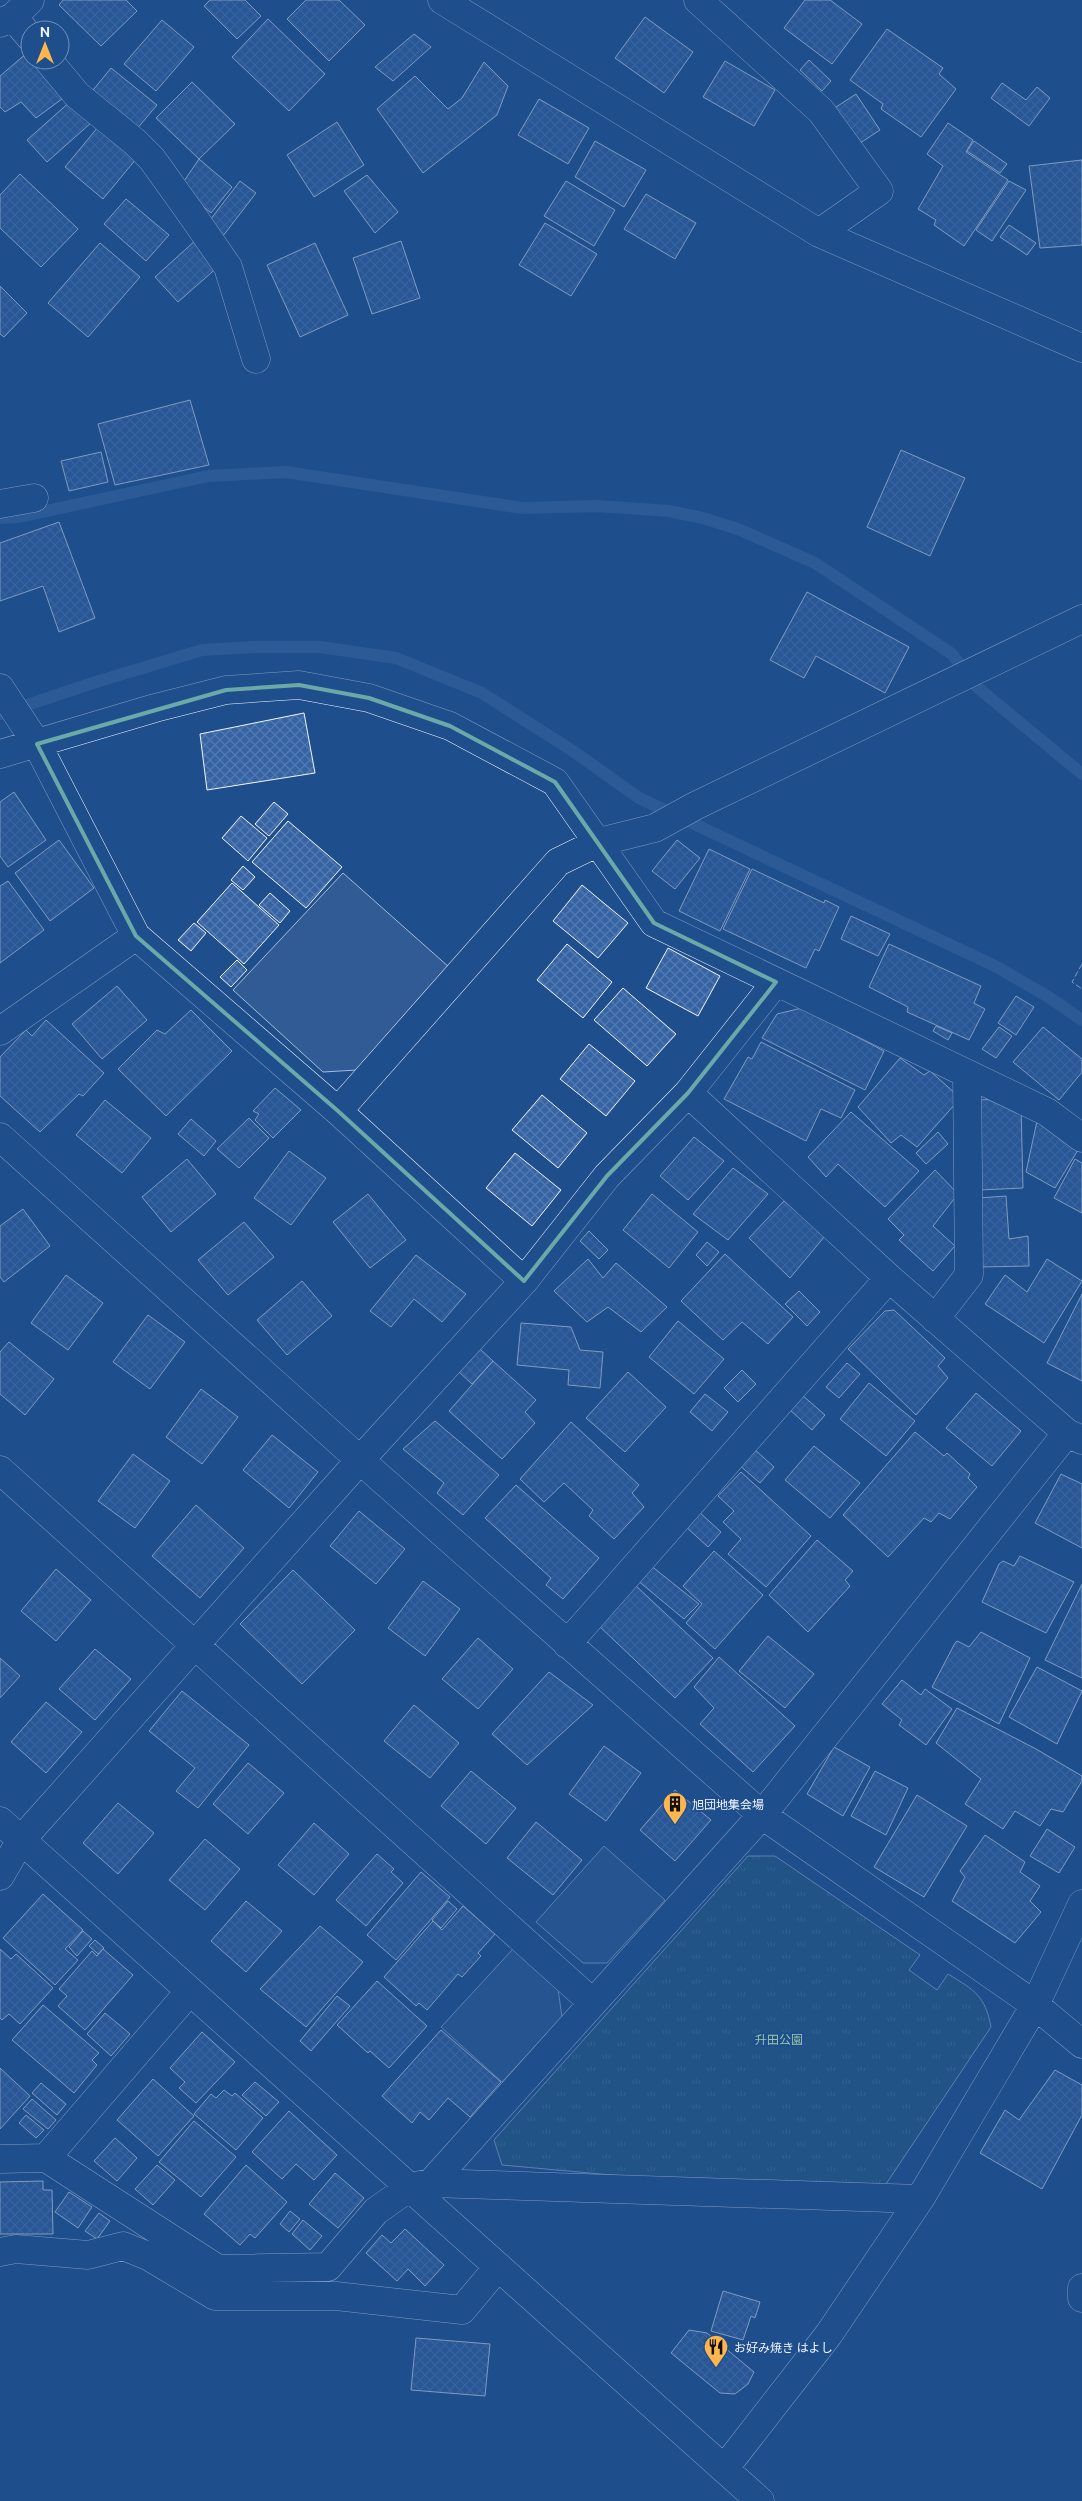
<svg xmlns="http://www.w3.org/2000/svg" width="1082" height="2501" font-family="Ubuntu,'Noto Sans JP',sans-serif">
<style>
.park{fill:url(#park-tufts);stroke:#a8bbd7}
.parking{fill:#305b95;stroke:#a8bbd7}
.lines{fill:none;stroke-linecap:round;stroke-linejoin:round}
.stream{stroke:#3b69a3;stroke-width:12}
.building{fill:url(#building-cross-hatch);stroke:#f2f6ff}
.minor-casing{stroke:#f2f6ff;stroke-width:29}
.minor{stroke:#1f4e8c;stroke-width:28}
.fence{stroke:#f2f6ff;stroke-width:1;stroke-dasharray:6 2.5;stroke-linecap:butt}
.marked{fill:none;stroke:#6aa9a8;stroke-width:4;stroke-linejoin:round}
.labels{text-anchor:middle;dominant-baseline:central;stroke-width:4;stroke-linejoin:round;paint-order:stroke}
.poi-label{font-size:12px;fill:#f2f6ff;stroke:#1f4e8c;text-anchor:start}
.park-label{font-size:12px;fill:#97c8a6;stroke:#1f4e8c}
</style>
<defs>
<pattern id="park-tufts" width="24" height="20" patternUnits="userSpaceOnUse" patternTransform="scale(1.25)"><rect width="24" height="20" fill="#245a82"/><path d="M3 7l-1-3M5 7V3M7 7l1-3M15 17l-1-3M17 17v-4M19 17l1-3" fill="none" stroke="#447295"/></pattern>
<pattern id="building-cross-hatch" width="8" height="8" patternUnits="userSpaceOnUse" patternTransform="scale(1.25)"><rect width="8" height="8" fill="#3563a3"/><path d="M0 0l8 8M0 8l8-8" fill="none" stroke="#537ab1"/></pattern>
</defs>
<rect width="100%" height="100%" fill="#1f4e8c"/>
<path class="park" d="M748,1856H775L920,1955L909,1970L937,1990L948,1974C974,1990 985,1995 991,2027L884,2187L688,2182L502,2165L494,2140Z"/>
<path class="parking" d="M343,873L450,968L357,1070L323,1072L233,990Z
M604,1846L665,1900L607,1963H583L536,1922Z
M513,1949L558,1989L562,2017L502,2082L441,2027Z"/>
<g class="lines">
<path class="stream" d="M0,518L19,517L208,476L286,472L522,508L597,506L669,511L703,518L738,529L815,563L952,654L977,687L1082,774
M0,714L96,682L202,650L257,647H320L396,658L482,693L573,751L639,798L995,966L1047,996L1082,1020"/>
</g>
<path class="building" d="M63,0H126L137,11L101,46L59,5Z
M210,0H245L261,16L237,39L204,6Z
M306,0H339L365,25L329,61L287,19Z
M805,0H830L862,24L832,64L784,28Z
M645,17L693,52L664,93L615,58Z
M268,19L325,74L289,111L232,57Z
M162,20L194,47L156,91L124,64Z
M887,29L943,68L939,74L956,89L921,137L881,109L883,104L850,80Z
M414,34L431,47L393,81L375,67Z
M28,52L30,60H35L66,96L36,118L21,102L5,112L0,107V76Z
M809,60L831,81L822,91L800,70Z
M725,61L775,90L754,126L703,97Z
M484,62L508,86L497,115L423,173L377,109L415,76L448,109L462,98Z
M111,68L157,105L130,137L85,100Z
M192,82L235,124L199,159L156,118Z
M1002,83L1026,100L1037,87L1050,98L1029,126L991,98Z
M856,94L880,130L854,147L830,111Z
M539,99L589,128L568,164L518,135Z
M72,100L92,122L47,162L27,140Z
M103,121L141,153L103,199L65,167Z
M337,122L364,165L314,197L287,155Z
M948,123L973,140L966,152L1008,180L964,246L934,225L936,220L918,209L943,166L927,154Z
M595,141L646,170L624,207L575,177Z
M974,141L1007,164L1000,173L967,151Z
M199,159L232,187L211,213L180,187Z
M1082,160V245L1040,248L1029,166Z
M20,174L78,229L41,267L0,228V195Z
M367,175L398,212L375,233L344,191Z
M240,181L256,193L223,236L207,224Z
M566,181L615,210L594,246L544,216Z
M1009,181L1026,190L992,241L976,230Z
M646,194L696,223L675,259L624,229Z
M126,199L169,235L146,261L104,224Z
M545,223L597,254L571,296L519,265Z
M1009,225L1036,243L1027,255L1000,237Z
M197,239L220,265L178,302L155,277Z
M401,241L420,298L372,314L353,258Z
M100,243L140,277L88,337L48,303Z
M315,243L348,315L300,337L267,265Z
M0,286L27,313L4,337L0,334Z
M190,400L209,465L115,485L98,424Z
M901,450L965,478L930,556L867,527Z
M101,452L108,482L69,491L61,461Z
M59,522L95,618L59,632L43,586L0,601V543Z
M807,592L909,647L885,693L816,656L804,678L770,660Z
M304,713L315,773L207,790L200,734Z
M14,792L46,840L8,867L0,856V802Z
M274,802L288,814L269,836L255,824Z
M241,816L267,838L248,861L222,838Z
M288,821L342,867L306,908L252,862Z
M59,840L94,888L50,921L15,873Z
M677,840L700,858L675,889L652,871Z
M709,849L750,869L720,931L679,911Z
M243,866L255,877L243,890L231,880Z
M752,869L824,903L825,900L839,907L819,951L815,949L806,968L723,929Z
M8,881L44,930L0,963V886Z
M232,883L279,925L244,964L197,922Z
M582,885L628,923L598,958L553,921Z
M270,893L290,911L280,923L259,905Z
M851,916L890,934L878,956L841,939Z
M194,923L206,933L191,951L178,940Z
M567,944L612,982L583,1018L537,980Z
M889,944L981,986L974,1003L985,1009L969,1040L907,1012L908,1007L869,987Z
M668,948L720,976L698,1016L646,988Z
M237,960L247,970L231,987L220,977Z
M117,986L147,1020L102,1059L72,1024Z
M623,988L676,1034L647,1066L594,1020Z
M1016,996L1034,1007L1016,1035L998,1023Z
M802,1008L884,1051L865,1090L762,1038L777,1014Z
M191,1010L232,1051L166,1116L118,1069L157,1030L165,1034Z
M46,1020L104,1073L83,1096L79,1094L40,1132L0,1096V1057L26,1030L32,1036Z
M936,1026L952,1033L948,1040L933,1031Z
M999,1027L1012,1036L996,1058L982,1049Z
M1043,1027L1082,1059V1072L1059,1100L1013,1062Z
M761,1042L855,1090L841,1118L821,1109L806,1141L724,1099L748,1057L752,1059Z
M589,1044L635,1081L606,1116L560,1079Z
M900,1058L924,1075L930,1071L956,1094V1103L917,1147L901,1135L891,1143L858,1107Z
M275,1088L301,1110L273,1138L255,1120L259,1114L253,1111Z
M542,1095L587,1133L558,1168L512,1130Z
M1010,1099L1021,1107L1023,1188L979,1190L977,1100Z
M105,1100L151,1138L122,1173L76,1135Z
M851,1112L919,1171L885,1207L838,1164L826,1177L808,1157Z
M249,1118L269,1138L239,1168L217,1149Z
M191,1119L216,1141L204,1156L178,1134Z
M1037,1121L1081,1145L1055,1188L1026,1172Z
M938,1132L948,1144L926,1164L916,1153Z
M694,1137L724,1161L688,1200L660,1176Z
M289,1151L326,1178L291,1225L254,1198Z
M515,1153L561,1190L532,1226L486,1188Z
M187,1159L216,1194L171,1232L142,1197Z
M1075,1159L1082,1163V1213L1054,1198Z
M733,1168L768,1194L728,1240L693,1214Z
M935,1170L958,1194L933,1226L955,1246L933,1271L899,1240L904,1235L888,1219Z
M368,1194L406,1240L370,1268L333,1222Z
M652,1194L698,1232L669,1268L623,1230Z
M1006,1196L1009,1239L1028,1236L1029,1266L981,1267L978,1198Z
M784,1201L825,1236L790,1278L749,1238Z
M23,1209L50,1246L4,1282L0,1277V1226Z
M244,1222L274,1257L228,1295L198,1260Z
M589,1231L608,1250L599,1259L580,1241Z
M707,1242L719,1252L707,1266L696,1255Z
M725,1254L793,1317L768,1344L742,1322L723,1340L681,1301Z
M416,1255L466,1294L442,1322L414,1299L391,1327L370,1311Z
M588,1259L603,1278L616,1263L667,1307L641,1332L608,1307L587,1322L554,1291Z
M1047,1259L1082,1281L1044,1343L985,1304L1005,1275L1027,1292Z
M66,1275L103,1303L68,1350L31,1323Z
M302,1281L332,1316L287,1355L257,1320Z
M799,1291L820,1312L807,1326L785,1304Z
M1082,1294V1381L1047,1363Z
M894,1310L945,1358L938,1366L948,1378L916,1415L848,1349L885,1311Z
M148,1315L185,1342L150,1389L113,1362Z
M678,1321L724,1359L694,1394L649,1357Z
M521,1323L571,1327L580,1350L603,1352L600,1388L568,1385L569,1370L517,1365Z
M9,1342L54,1379L25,1415L0,1394V1352Z
M480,1349L493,1361L472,1384L459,1372Z
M493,1361L536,1400L525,1412L535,1423L502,1459L449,1411Z
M847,1363L860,1374L839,1398L826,1387Z
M742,1370L756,1384L738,1402L724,1388Z
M628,1372L666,1407L625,1452L586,1418Z
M869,1383L915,1421L886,1456L840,1419Z
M201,1389L238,1417L202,1464L166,1437Z
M976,1393L1021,1431L992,1466L946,1428Z
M705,1394L728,1412L712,1431L690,1412Z
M802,1395L825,1415L812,1430L789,1409Z
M435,1421L499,1475L463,1515L437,1493L444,1483L403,1449Z
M571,1422L639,1485L632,1493L644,1507L614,1539L589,1516L593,1510L564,1483L544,1502L520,1479Z
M915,1432L944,1456L947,1453L970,1474L968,1478L977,1487L950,1519L939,1513L931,1522L924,1518L888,1557L843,1515Z
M272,1435L318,1472L289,1508L243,1470Z
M814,1446L860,1483L830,1518L785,1480Z
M753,1448L774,1467L760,1483L738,1464Z
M133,1454L170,1481L135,1528L98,1501Z
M741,1472L811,1536L766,1587L728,1554L741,1539L723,1522L734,1511L718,1496Z
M1061,1474L1082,1484V1548L1035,1523Z
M516,1485L599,1558L563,1599L546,1585L551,1578L485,1518Z
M196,1505L244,1548L200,1598L152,1556Z
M359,1511L405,1549L376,1584L330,1546Z
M698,1511L721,1532L708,1547L685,1526Z
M817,1540L853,1571L845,1580L850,1586L808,1632L769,1595Z
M714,1551L763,1595L715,1649L686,1623L702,1604L683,1586Z
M1020,1556L1074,1582L1046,1633L982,1602L999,1564L1003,1561L1014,1566Z
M650,1565L699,1604L684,1619L637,1580Z
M56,1569L91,1600L56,1641L21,1611Z
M293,1570L355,1630L302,1684L240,1624Z
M423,1581L460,1609L425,1656L388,1628Z
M634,1584L713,1658L675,1698L597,1624Z
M1082,1584V1678L1045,1660Z
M981,1632L1030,1658L999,1724L932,1687L955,1643L957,1641L969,1647Z
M768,1636L814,1674L785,1708L739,1671Z
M478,1638L513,1669L478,1709L442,1679Z
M95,1649L131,1679L95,1720L59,1689Z
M719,1657L795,1726L753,1772L700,1724L714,1708L694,1687Z
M0,1658L20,1676L0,1698Z
M1037,1667L1082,1691L1057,1744L1009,1717Z
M549,1672L593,1705L527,1765L492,1734Z
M902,1680L921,1695L925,1689L952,1709L926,1745L899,1725L902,1720L882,1704Z
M182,1691L249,1745L198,1808L176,1791L195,1768L149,1731Z
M46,1702L82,1732L46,1773L11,1742Z
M414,1705L459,1743L430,1778L384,1741Z
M957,1708L1036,1749L1082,1776V1781L1063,1812L1051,1809L1040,1826L1015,1811L1003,1829L965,1804L981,1779L936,1743Z
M604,1746L641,1773L606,1821L569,1794Z
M834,1747L870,1767L843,1816L807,1794Z
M248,1763L284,1793L248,1834L213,1804Z
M471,1771L516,1808L486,1844L441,1806Z
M875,1771L908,1788L886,1835L851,1816Z
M675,1790L711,1820L675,1861L640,1830Z
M917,1795L967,1826L924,1897L874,1867Z
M118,1803L154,1833L118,1874L83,1843Z
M536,1822L582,1860L553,1895L507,1858Z
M314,1823L349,1854L314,1895L278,1865Z
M1047,1829L1075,1847L1059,1873L1030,1856Z
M985,1835L1025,1862L1020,1872L1040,1886L1030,1901L1041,1912L1015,1943L952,1901L965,1877L960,1871Z
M205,1839L240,1869L205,1910L169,1880Z
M377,1854L394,1869L391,1872L403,1883L366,1926L336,1900Z
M421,1872L450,1897L396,1960L367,1935Z
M43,1894L83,1930L65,1949L78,1960L55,1985L3,1938Z
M246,1901L282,1931L246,1972L211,1941Z
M448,1901L457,1909L441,1928L432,1920Z
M463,1906L495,1934L478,1953L481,1956L462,1977L458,1974L427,2010L419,2003L416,2006L384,1977L433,1921L442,1930Z
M320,1926L363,1962L306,2027L260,1989Z
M83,1931L92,1939L77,1956L69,1947Z
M95,1940L104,1948L98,1954L89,1946Z
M0,1949L11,1959L16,1954L53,1988L20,2024L9,2014L2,2020L0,2018Z
M103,1949L133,1975L85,2030L58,2006L67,1996L59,1989L92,1951L97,1956Z
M377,1981L427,2026L389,2068L370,2051L368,2053L337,2025Z
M337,1996L350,2006L311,2051L300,2041Z
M43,2005L99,2053L92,2060L97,2065L74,2093L12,2040Z
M105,2013L130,2034L111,2056L87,2034Z
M441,2030L501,2082L470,2117L448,2098L429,2120L420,2112L412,2123L382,2096Z
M202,2032L235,2062L196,2103L179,2088L185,2082L170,2068Z
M0,2068L30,2096L0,2129Z
M1055,2070L1082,2085V2115L1042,2189L980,2153L1005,2110L1019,2120Z
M153,2079L194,2116L158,2156L117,2120Z
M255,2082L279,2102L266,2116L242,2095Z
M41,2083L66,2104L57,2115L32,2093Z
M224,2090L232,2096L235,2093L263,2118L236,2150L194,2114L211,2094L216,2098Z
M32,2099L56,2120L48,2129L23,2109Z
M289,2111L337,2155L314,2180L296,2164L282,2179L252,2152Z
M26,2115L44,2130L36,2138L19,2123Z
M194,2121L236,2157L201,2197L159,2162Z
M115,2138L137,2158L117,2181L94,2161Z
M157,2165L175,2180L153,2205L135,2189Z
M246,2165L287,2202L255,2238L250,2234L240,2245L204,2214Z
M335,2173L364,2198L338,2228L309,2204Z
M43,2181V2190H52L53,2234H0V2182Z
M69,2192L92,2207L78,2228L55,2212Z
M290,2211L300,2219L289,2232L280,2224Z
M99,2213L110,2221L97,2239L85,2231Z
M303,2220L322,2236L310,2250L292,2234Z
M405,2229L444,2265L425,2286L408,2269L397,2281L366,2253L382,2235L391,2243Z
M723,2291L760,2302L755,2318L751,2316L743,2340L711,2331Z
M689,2330L707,2333L754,2372L748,2384L735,2394L720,2393L671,2353Z
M416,2338L490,2344L485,2396L411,2390Z"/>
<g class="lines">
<defs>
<path id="minor" d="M442,0L819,233L1082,348
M698,0L821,111L879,191L819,233
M13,17L30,37
M0,23L13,17L30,0
M48,60L77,95L135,142L152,159L190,212L228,267L256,359
M0,504L34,498
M0,688L37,744L136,936L338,1111L524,1281
M0,754L155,708L226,690L299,685L369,698L450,726L555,782L654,923L1047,1112L1082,1138
M0,1031L136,936
M688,1093L889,1278L1067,1433L1082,1440
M338,1111L558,862L599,842L655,828L695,806L1082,619
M0,1137L360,1460L762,1815L1035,2005L1082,2044
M935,1319L969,1275L967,1074
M0,1470L593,2003
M567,1644L889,1278
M0,1821L760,2501
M0,1876L21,1840L360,1460L524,1281L607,1176L688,1093L776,982
M46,2158L189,1992
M0,2159L46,2158L218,2269L328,2267L376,2211L410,2187L431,2183L762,1815L1067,1433
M431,2183L920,2199
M0,2252L16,2249L88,2255L123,2246L148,2256L215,2296H336L462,2310L498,2267
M1082,2288V2298
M724,2469L829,2334L920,2199L1035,2005L1082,1904"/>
</defs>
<use href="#minor" class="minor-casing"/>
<use href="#minor" class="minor"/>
<path class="fence" d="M1082,964L1072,982L1082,989"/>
</g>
<path d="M0 0H1082V2501H0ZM299,685L369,698L450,726L555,782L654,923L776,982L688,1093L607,1176L524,1281L338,1111L136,936L37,744L226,690Z" fill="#1f4e8c" fill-opacity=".55" fill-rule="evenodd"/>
<path class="marked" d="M299,685L369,698L450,726L555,782L654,923L776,982L688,1093L607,1176L524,1281L338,1111L136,936L37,744L226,690Z"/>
<defs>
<symbol id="building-pin" viewBox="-11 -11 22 30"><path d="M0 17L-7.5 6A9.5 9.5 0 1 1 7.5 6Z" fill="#ffb74d" stroke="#1f4e8c"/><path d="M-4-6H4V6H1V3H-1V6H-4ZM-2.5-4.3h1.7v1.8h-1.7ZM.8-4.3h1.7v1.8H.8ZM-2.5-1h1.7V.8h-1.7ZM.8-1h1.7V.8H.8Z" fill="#111"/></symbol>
<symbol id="restaurant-pin" viewBox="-11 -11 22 30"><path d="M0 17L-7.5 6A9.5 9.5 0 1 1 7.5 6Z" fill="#ffb74d" stroke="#1f4e8c"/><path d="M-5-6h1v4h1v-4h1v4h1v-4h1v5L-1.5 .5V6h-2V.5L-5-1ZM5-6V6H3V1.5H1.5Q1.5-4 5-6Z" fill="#111"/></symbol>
</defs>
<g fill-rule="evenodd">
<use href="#building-pin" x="661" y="1790" width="28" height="38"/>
<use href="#restaurant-pin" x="702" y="2333" width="28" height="38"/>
</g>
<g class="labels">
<g class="poi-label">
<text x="692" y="1804">旭団地集会場</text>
<text x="734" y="2347">お好み焼き はよし</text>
</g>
<g class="park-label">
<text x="779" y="2039">升田公園</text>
</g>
</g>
<g transform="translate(45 45)"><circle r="24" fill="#1f4e8c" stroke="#7391ba"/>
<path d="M0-4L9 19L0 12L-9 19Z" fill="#ffb74d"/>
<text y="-8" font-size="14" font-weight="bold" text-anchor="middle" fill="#f2f6ff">N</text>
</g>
</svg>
